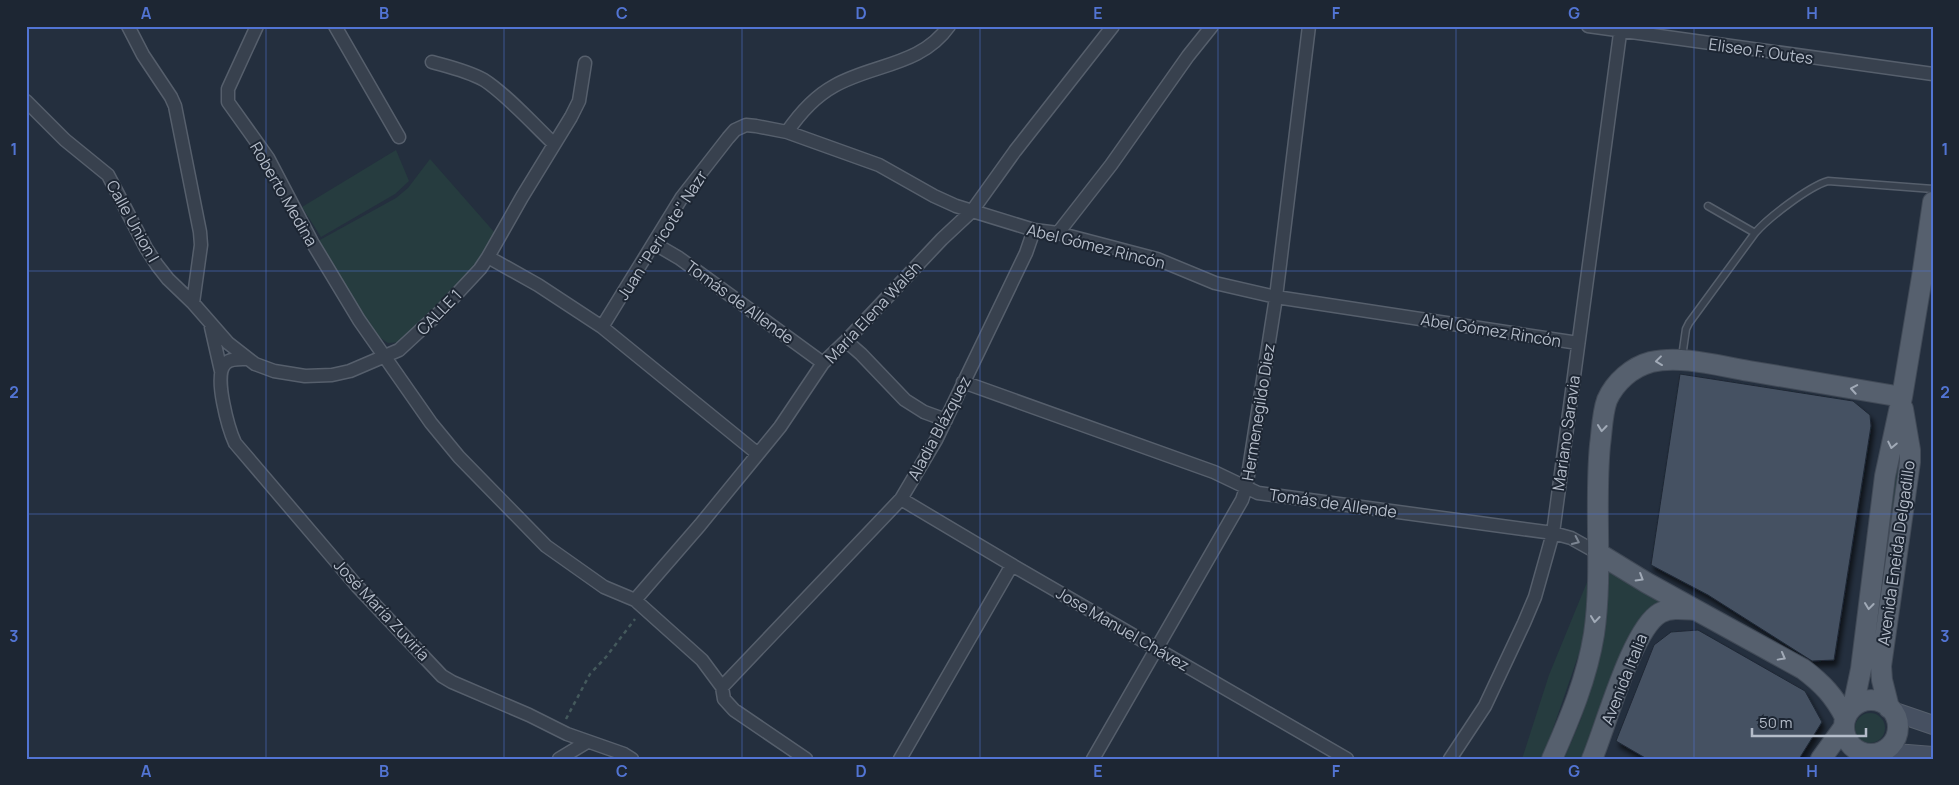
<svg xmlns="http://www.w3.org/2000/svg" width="1959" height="785" font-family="Manrope,sans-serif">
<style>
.green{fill:#263c3f}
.building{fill:#455162;stroke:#1f2835;filter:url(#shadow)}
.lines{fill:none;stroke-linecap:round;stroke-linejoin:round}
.lane-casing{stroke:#565f6c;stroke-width:9}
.street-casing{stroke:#565f6c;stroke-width:15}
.secondary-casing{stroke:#565f6c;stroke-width:20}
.primary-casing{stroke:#414a57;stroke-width:22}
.path{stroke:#44595c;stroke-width:2.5;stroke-dasharray:4 4;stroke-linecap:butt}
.lane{stroke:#38414e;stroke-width:6}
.street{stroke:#38414e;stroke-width:12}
.secondary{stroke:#465061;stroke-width:18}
.primary{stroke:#56606e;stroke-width:20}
.oneway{stroke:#a1aab7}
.oneway2{stroke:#7c8592}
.grid{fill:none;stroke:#5274d3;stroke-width:1;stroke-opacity:0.55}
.labels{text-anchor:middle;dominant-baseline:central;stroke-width:4;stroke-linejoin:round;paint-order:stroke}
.street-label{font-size:16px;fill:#b4bcc9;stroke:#1d2633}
.neatline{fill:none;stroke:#5274d3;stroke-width:2}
.grid-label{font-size:16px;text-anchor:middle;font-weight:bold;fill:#5274d3}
</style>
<defs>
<filter id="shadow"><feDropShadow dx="3" dy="5.5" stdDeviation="2.5" flood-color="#0009"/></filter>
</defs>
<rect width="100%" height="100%" fill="#242f3e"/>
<path class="green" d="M396,150L409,181L395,194L321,237L302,207Z
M430,159L495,233L477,262L439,306L401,342L388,343L373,333L318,241L396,198L408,188Z
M1897,463L1902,464L1876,649L1871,648Z
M1606,569L1669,604L1584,759H1564L1581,719L1604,636Z
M1592,570L1585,636L1547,746L1540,759H1522L1549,675Z
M1855 728a15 15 0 1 1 30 0a15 15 0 1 1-30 0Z"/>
<path class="building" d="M1680,374L1853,401L1870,415L1871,426L1834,660L1812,661L1708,595L1651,565Z
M1698,630L1805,691L1822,722L1799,759H1647L1616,741L1654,645L1671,632Z"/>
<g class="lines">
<defs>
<path id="lane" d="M1708,206L1755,233
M1682,357L1686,329L1689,323L1755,233C1768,218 1808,187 1828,181L1933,189"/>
<path id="street" d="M128,26L143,55L171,97L175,106L200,232L201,245L193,303
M257,26L228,89V102L268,158L312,242L359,320L431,423L459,457L546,546L604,587L635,600L702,660L722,687L724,699L734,710L806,759
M335,26L399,137
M1588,26L1933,74
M432,62C450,67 468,71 484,80C506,94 534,125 554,144
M26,101L65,140L108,175L146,248L157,265L168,279L193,303L228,343L255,364L274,371L305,376L332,375L350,371L399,350L439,313L480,269L488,257L522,197L571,117L579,101L585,63
M787,132C800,113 814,97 834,86C872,64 921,66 949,26
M1058,233L1111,165L1188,56L1212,26
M655,244L679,258L823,363
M488,257L538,285L602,327L758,454
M211,327L221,371
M602,327L682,197L728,138L735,130L746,125L756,126L787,132L879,165L934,196L956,206L1034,230L1058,233L1157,259L1215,283L1276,297L1578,343
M846,341L861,354L905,400L924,412L946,420
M247,359C240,359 230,358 225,364C213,376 229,430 235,443L357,586L442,676L452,682L529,715L567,734L624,754L632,759
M963,382L1214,472L1258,493L1553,533L1571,538L1598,553
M901,499L1012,565L1347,759
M635,600L700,525L780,427L823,363L846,341L942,239L972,211L1015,151L1113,26
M722,687L901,499L936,440L1026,253L1034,230
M559,759L587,742
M900,759L1012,565
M1093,759L1242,500L1246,488L1276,297L1309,26
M1450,759L1485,706L1524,623L1535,597L1553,533L1621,26"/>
<path id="secondary" d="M1892,711L1933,725
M1882,752L1933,756"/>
<path id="primary" d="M1598,553L1647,583L1803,669C1823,684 1834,696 1845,717
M1844 727a27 27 0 1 1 54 0a27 27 0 1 1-54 0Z
M1853,707L1861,669L1885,476L1902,397L1922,277L1933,202
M1889,708L1882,680L1881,666L1910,462V450L1903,409
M1552,759C1570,718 1587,678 1594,634C1603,572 1594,508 1600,445C1602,431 1602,414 1607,400C1615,382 1632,367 1651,362C1681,355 1719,366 1749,371C1800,380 1851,388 1902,397
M1592,759C1606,726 1632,629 1660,613C1671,607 1683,609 1695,610
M1821,759L1844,727"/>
</defs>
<use href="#lane" class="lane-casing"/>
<use href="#street" class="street-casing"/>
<use href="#secondary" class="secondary-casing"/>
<use href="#primary" class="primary-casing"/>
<path class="path" d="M566,719L590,674L606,657L635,619"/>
<use href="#lane" class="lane"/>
<use href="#street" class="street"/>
<use href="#secondary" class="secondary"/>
<use href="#primary" class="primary"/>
</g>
<defs><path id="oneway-chevron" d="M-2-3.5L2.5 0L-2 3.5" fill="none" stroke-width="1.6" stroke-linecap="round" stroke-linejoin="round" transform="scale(1.25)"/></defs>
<g class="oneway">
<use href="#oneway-chevron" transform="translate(1659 361) rotate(173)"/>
<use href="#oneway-chevron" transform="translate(1854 389) rotate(-170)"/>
<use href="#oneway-chevron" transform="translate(1602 428) rotate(96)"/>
<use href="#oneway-chevron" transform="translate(1892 445) rotate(102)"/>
<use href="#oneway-chevron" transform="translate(1640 578) rotate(31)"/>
<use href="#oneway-chevron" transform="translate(1869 606) rotate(97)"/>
<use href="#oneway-chevron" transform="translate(1595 619) rotate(96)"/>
<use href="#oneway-chevron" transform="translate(1782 657) rotate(29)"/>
</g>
<use class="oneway2" href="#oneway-chevron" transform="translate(1576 541) rotate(25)"/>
<path class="grid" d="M266,26V759M504,26V759M742,26V759M980,26V759M1218,26V759M1456,26V759M1694,26V759M26,271H1933M26,514H1933"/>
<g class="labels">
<g class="street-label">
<text transform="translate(1761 51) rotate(8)">Eliseo F. Outes</text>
<text transform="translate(284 194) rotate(60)">Roberto Medina</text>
<text transform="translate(133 221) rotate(61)">Calle Union I</text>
<text transform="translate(662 235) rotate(-57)">Juan "Pericote" Nazr</text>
<text transform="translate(1096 246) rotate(14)">Abel Gómez Rincón</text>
<text transform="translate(740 302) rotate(36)">Tomás de Allende</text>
<text transform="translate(439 312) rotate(-46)">CALLE 1</text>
<text transform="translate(873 312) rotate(-47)">María Elena Walsh</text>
<text transform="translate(1491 330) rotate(9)">Abel Gómez Rincón</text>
<text transform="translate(1258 412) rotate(-81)">Hermenegildo Diez</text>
<text transform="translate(939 428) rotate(-62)">Aladia Blázquez</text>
<text transform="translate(1566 433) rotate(-82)">Mariano Saravia</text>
<text transform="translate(1333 503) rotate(8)">Tomás de Allende</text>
<text transform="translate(1896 553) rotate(-82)">Avenida Eneida Delgadillo</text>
<text transform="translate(382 610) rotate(47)">José María Zuviría</text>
<text transform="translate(1123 629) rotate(30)">Jose Manuel Chávez</text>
<text transform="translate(1624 679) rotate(-68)">Avenida Italia</text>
</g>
</g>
<rect width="1959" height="785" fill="none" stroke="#1d2633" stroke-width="55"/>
<path d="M1752 728v8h114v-8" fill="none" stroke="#b4bcc9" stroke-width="2.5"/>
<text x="1759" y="728" font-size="15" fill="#b4bcc9" stroke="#1d2633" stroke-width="4" paint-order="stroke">50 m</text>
<rect x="28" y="28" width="1904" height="730" class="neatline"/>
<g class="grid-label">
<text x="146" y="19">A</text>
<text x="384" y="19">B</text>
<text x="622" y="19">C</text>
<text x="861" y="19">D</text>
<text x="1098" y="19">E</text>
<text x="1336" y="19">F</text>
<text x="1574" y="19">G</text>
<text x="1812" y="19">H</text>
<text x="14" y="155">1</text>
<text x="1945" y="155">1</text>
<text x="14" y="398">2</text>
<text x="1945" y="398">2</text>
<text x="14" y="642">3</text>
<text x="1945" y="642">3</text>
<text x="146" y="777">A</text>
<text x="384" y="777">B</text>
<text x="622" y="777">C</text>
<text x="861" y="777">D</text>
<text x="1098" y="777">E</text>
<text x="1336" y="777">F</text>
<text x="1574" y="777">G</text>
<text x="1812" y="777">H</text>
</g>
</svg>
